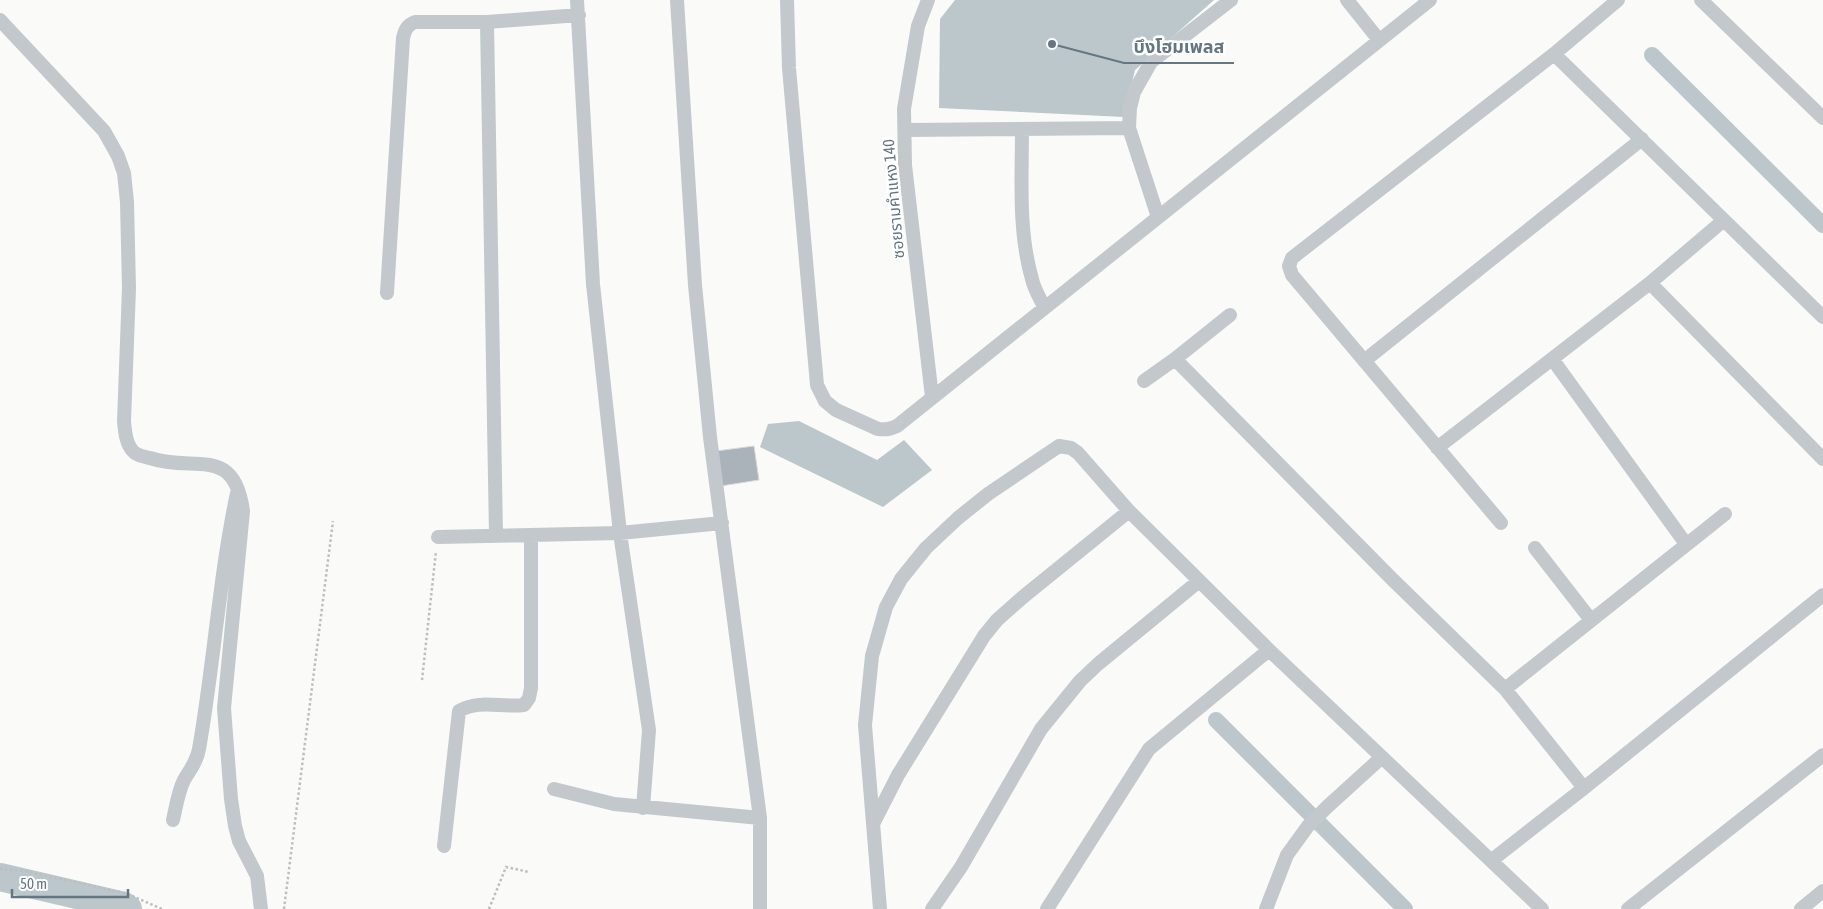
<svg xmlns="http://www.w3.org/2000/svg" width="1823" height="909" font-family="'Asap Condensed','Noto Sans Thai',sans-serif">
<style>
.water{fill:#bbc7cb}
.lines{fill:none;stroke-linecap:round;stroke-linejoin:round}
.canal{stroke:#bbc7cb;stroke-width:16}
.river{stroke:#bbc7cb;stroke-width:28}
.building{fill:#aab3b9;stroke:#dcdcda}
.path{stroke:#bbbfc2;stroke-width:2.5;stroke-dasharray:2.5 2.5;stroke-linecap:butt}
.minor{stroke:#c3c8cc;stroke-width:14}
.labels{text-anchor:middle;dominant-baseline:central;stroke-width:5;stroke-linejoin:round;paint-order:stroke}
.street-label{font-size:16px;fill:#657683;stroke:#fff}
.leader{fill:none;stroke:#657683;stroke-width:2}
.callout-dot{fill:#657683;stroke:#fff;stroke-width:2}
.callout-label{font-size:18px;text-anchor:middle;font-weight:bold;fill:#657683;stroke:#fff;stroke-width:5;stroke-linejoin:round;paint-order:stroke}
</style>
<rect width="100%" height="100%" fill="#fafaf8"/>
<path class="water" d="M955,0H1214L1135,70L1124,117L939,108L940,19Z
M799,421L877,460L904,440L932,470L883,507L760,447L768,424Z"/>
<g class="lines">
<path class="canal" d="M1652,55L1823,225
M1216,720L1405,909"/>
<path class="river" d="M0,877L124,906L128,909"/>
</g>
<path class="building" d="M754,446L759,480L721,486L716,451Z"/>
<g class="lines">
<path class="path" d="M422,680L436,551
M0,869L25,871L128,894L162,909
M284,909L333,521
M489,909L506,867L529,872"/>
<path class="minor" d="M577,0L593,284L620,533L649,730L643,808
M677,0L695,285L710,437L760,818V909
M787,0L789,68L817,385L825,401L836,410L878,429C886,430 890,429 897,426L1430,0
M928,0L918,26L904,109L905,165L932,397
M1347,0L1379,40
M1701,0L1823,118
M0,20L104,131L118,156L124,173L127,202L129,288L124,421C125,432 126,446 135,453C139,456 145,457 150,458C194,473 234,444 243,511L224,708L231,799L235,826L239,841L257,876L261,909
M487,22L496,535
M1554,54L1823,317
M1022,129C1022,178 1018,231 1032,279C1034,289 1040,298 1044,307
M905,130L1129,128
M1158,217L1129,128L1130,108L1134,92L1151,62L1231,0
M1650,283L1823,459
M387,293L403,38C405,30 407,25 415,22H487L579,15
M1175,359L1230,315
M1553,360L1686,544
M1364,361L1642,139
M1144,381L1175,359L1392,579L1505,689L1584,788
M1437,448L1650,283L1724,220
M1501,523L1292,275L1289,266L1292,258L1554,54L1618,0
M438,537L620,533L722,523
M1535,548L1591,620
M1505,689L1725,514
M554,789L614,804L760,818
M173,820C176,807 178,792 184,780C190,770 197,761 199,749C214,664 219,578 237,493
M874,822L898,775L984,636L997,620L1023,597L1129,511
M444,846L459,711C479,699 501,708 524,705L529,698L531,688V535
M1492,860L1584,788L1823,595
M880,909L865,725L872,656L886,607L901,579L926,548L958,518L988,494L1059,446L1071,448L1078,453L1129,511L1269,650L1542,909
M932,909L961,867L1041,729L1080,681L1098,664L1199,581
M1047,909L1149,749L1269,650
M1266,909L1287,855L1308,826L1327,807L1382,757
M1628,909L1823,755
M1801,909L1823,891"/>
</g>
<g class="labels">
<g class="street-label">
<text transform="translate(893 199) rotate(-95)">ซอยรามคำแหง 140</text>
</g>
</g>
<path class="leader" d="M1052 44L1124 63H1234"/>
<circle class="callout-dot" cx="1052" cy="44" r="5"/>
<g class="callout-label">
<text x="1179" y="53">บึงโฮมเพลส</text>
</g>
<path d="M12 889v8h116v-8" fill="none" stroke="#657683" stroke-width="2.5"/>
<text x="20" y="889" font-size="15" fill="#657683" stroke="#ffffff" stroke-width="4" paint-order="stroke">50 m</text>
</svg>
